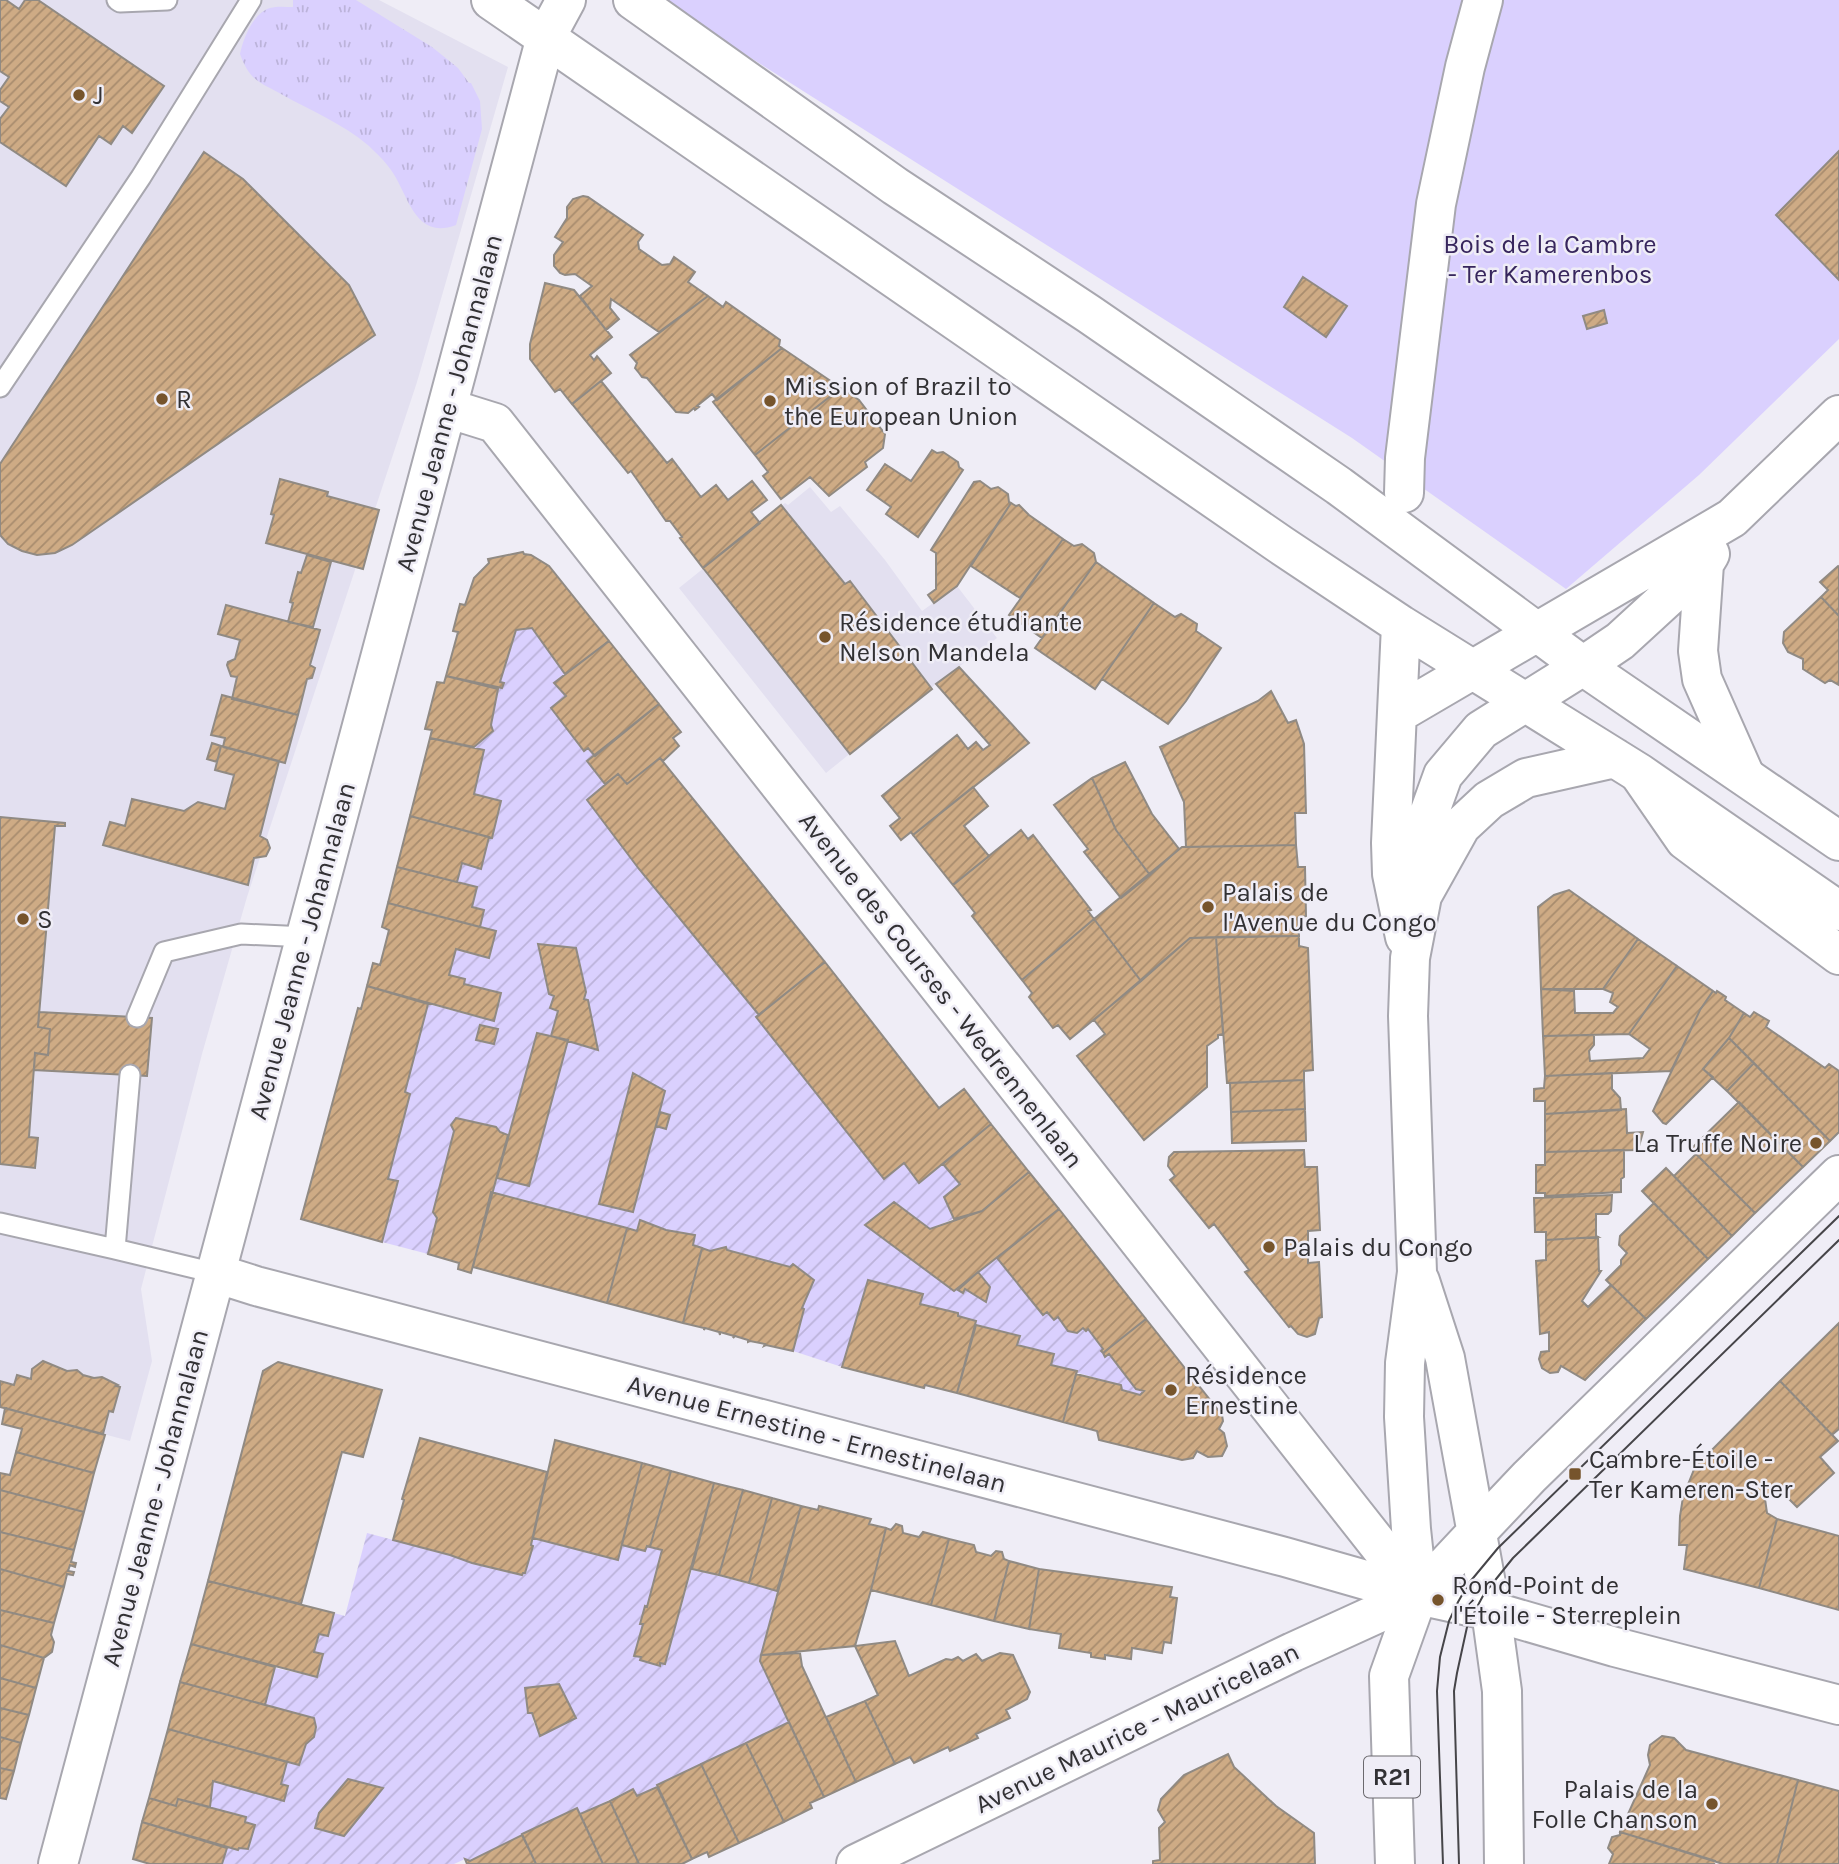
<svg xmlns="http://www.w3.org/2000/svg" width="1839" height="1864" font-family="Karla,sans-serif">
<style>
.built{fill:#e3e0f0}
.grass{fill:url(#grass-tufts)}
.park{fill:#dad0fe}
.garden{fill:url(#garden-furrows);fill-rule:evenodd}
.building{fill:url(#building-hatch);stroke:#908a83;stroke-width:2}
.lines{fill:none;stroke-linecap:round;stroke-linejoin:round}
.lane-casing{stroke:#a8a7af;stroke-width:23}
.street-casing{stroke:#a8a7af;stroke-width:42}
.secondary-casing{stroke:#a8a7af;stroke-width:42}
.primary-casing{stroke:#a8a7af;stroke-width:42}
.lane{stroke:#fff;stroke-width:19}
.street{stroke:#fff;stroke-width:38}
.secondary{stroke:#fff;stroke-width:38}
.primary{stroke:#fff;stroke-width:38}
.tram{stroke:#464549;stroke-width:2}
.poi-dot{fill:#76542c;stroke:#efedf6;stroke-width:2.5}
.labels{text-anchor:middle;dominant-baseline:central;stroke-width:5;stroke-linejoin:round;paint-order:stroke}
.shield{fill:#efedf6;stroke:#6b696e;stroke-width:2}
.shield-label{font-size:24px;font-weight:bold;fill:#323134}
.poi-label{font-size:26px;fill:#323134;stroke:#efedf6;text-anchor:start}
.park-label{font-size:26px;fill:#37265d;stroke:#efedf6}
.street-label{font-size:26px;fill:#323134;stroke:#efedf6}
</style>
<defs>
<pattern id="grass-tufts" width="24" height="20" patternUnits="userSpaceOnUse" patternTransform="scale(1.75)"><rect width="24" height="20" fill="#dad0fe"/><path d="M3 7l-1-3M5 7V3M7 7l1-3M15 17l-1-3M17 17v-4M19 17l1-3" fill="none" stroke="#bcb3da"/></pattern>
<pattern id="garden-furrows" width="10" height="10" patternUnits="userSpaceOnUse" patternTransform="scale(1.75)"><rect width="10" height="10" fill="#dad0fe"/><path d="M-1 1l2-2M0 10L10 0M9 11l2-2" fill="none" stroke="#bcb3da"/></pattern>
<pattern id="building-hatch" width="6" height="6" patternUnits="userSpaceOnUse" patternTransform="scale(1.75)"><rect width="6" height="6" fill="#ceab85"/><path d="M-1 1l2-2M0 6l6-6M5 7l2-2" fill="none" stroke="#a88c6e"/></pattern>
</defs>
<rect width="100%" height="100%" fill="#efedf6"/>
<path class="built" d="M0,0H379L508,67L417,382L247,897L202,1054L141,1289L152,1361L130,1441L0,1407Z
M810,487L831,512L840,506L885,560L922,611L957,586L997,638L936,684L826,773L679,588L785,503L788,505Z"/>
<path class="grass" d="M293,0H356L432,47L458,68L469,83H471L480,101L482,129L456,225C414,241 408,193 391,170C385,161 376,153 369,146C342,123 311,111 281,94C273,89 260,84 253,77C247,71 243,62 240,54C243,39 253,13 270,8C277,6 286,7 293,7Z"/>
<path class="park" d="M659,0H1839V339L1699,475L1566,589L1352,438Z"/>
<path class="garden" d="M532,628L565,674L554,683L566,696L551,708L584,751L588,748L595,756L588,762L605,784L587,800L759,1015L756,1018L884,1179L904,1163L920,1183L943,1164L960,1184L944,1197L953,1219L930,1229L894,1202L865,1225L954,1291L958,1290L963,1293L965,1289L986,1302L990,1287L978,1272L997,1258L1042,1315L1047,1312L1054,1320L1058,1317L1068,1331L1083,1328L1085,1331L1088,1329L1103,1349L1101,1351L1105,1356L1109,1354L1136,1389L1144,1391L1140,1395L1122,1390L1120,1385L1051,1365L1017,1345L1019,1336L975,1324V1321L958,1316V1313L920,1304L923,1295L868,1280L842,1367L793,1351L804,1309L802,1308L814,1280L793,1265L790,1267L727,1250L726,1247L710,1251L693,1245L695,1235L666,1230L640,1220L637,1231L493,1193L497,1178L529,1186L568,1040L598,1049L588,1000L584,999L586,992L576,948L538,945L549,994L554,996L550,1007L558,1011L551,1036L537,1033L508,1135L500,1132L496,1127L456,1118L451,1125L454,1131L433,1212L437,1218L428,1254L382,1242L398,1182L388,1179L410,1094L405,1092L428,1004L493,1021L500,994L464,984L465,979L449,975L456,949L489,958L496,932L480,927L484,911L472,907L477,887L457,882L462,863L480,868L489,837H492L501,802L474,794L484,751L474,747L493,731L491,725L498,689L502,687L503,683L500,682L516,630Z
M367,1533L450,1555L472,1563L525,1573L533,1546L531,1545L533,1538L618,1560L622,1545L645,1551L647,1546L662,1550L647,1607H645L640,1623L643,1624L634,1655L641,1657V1660L659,1666L660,1663L665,1664L692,1569L777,1591L760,1661L789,1722L637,1796L632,1789L580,1814L576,1808L470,1861L465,1859L454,1864H222L227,1848L237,1850L239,1848H248L254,1825L245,1822L246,1817L210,1807L213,1781L284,1800L288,1786L281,1784L287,1762L300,1765C301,1759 302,1752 305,1746C311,1734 319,1736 314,1718L265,1705L275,1668L317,1677L323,1655L314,1652L319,1634L328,1636L334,1613L345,1616ZM559,1684L576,1718L540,1735L533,1721L532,1713H527L525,1688ZM348,1779L382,1788L344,1836L315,1828L319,1813Z"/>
<path class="building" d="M0,0H6L19,9L25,0H38L164,86L132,133L123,126L111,144L99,136L66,186L0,142V119L9,107L0,101V90L9,77L0,71Z
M1839,151V280L1776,215Z
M204,152L243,179L349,285L375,335L72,545L55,553L37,555L22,551L8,544L0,535V464Z
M583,196L588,197L643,235L638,242L639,249L662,265L670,264L674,257L695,272L688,282L708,296L659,332L611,299L610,308L619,319L606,330L580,296L592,286L575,274L565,275L560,273L554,266V255L563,242L555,237L567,218V207L573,199Z
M1303,277L1347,306L1326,337L1284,307Z
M545,283L574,290L612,337L590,355L594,360L597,356L611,373L572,404L560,389L555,392L530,359V344Z
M708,296L723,307L726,302L780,340L779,346L782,348L717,400L712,394L697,406L699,407L695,410L694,408L688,413L676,412L647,378L642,377L639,373L635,368L637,363L630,355Z
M1604,310L1607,323L1587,329L1583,316Z
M782,348L841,388L755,455L713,402Z
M601,381L667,463L672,459L701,497L716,485L728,500L752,481L767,500L751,512L760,523L703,568L680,538L682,537L670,521H666L631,471L628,473L572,404Z
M841,388L859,400L885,434L883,448L865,462L867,467L829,496L810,477L781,499L763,476L768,472L755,455Z
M932,450L937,453L943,452L958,462L959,467L963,470L918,537L886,514L891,507L867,490L885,464L911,481Z
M280,479L328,492L327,496L379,510L363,569L266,543L274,515L271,514Z
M980,481L991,489L998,487L1008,494L1009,502L1011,503L957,586L934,603L928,595L936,589V553L931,550L974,482Z
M1011,503L1016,506L1019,505L1029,515L1063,539L1020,598L971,566Z
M781,505L845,584L850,581L932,689L850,754L703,568Z
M1063,539L1074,546L1082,544L1094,553L1096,562L1042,638L1009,615Z
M523,552L524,554L531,555L549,566L609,641L565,674L532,628L516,630L500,682L504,683L502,688L446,676L458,632L453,631L460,604L465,605L474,578L489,563L488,559Z
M307,555L331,562L313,627L288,622L293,603L290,602L298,572L301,573Z
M1096,562L1154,603L1095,689L1035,648Z
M1838,566L1839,567V616L1821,597L1828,590L1820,582Z
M1821,597L1839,616V685L1830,680L1825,683L1803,669V659L1788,652L1783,643L1784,632Z
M1154,603L1175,617L1181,614L1197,624L1196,631L1221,648L1186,701L1168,724L1102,679Z
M226,605L320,630L310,665L315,668L312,678L307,679L298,715L232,699L237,677L231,676L227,665L228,662L235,659L240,640L218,634Z
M609,641L659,704L595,756L588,748L584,751L551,708L566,696L554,683Z
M959,667L1029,743L913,835L911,832L901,840L890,826L900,818L882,796L957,735L968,749L976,742L983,750L990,745L936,684Z
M446,676L498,689L491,725L493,731L474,747L430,738L432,730L425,729L437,682L444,683Z
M1271,691L1288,723L1296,720L1304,744L1306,813H1295L1296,845L1186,847L1184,802L1160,747L1258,701Z
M222,695L298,715L285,763L223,747L225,738L211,735Z
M659,704L681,732L673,738L679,746L663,761L660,758L627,784L618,774L605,784L587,761Z
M430,738L484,750L474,794L501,801L492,838L410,816Z
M212,743L221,746L217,762L207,759Z
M221,746L279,761L260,836L267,840L270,848L266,856L254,858L248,885L103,845L110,822L125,826L132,799L184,811L198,802L225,809L234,775L215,770Z
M660,758L825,962L759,1015L639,869L587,800L618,774L627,784Z
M1125,762L1152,814L1179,849L1150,875L1116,830L1092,778Z
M1092,778L1116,830L1150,875L1121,898L1084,852L1088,849L1054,805Z
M973,787L988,806L964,826L989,856L953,885L913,835Z
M410,816L489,837L481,869L462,863L457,882L397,867Z
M0,817L65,823V826H55L38,1027L50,1029L48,1055L35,1053L29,1137L38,1138L35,1168L0,1164Z
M1021,830L1028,839L1033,835L1091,910L1088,911L1094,919L1022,980L972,916L975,913L953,885Z
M1296,845L1298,867H1305L1306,916L1298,918L1299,936L1190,938L1141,981L1094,919L1182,847Z
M397,867L477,887L472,907L484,910L480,927L388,903Z
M1569,890L1638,939L1603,989H1541L1538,907L1554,895Z
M388,903L496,931L489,958L456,949L449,975L465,979L464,984L501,993L494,1021L367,986L373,963L380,965L389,930L382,927Z
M1094,919L1141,981L1070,1039L1058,1025L1053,1028L1029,997L1032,993L1022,980Z
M1299,936V946L1308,948L1313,1070L1304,1071V1080L1227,1083L1216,937Z
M1216,937L1223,1034L1218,1035V1038L1207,1046V1087L1144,1140L1077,1056L1105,1034L1094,1020L1190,938Z
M1638,939L1677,966L1629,1034L1543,1036L1541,989L1574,991L1575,1013H1613L1618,1007L1610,1002L1613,993L1603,989Z
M538,944L576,948L586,992L584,999L588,1000L598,1050L551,1036L558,1011L550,1008L554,996L549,994Z
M825,962L939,1108L964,1089L991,1124L919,1183L904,1163L884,1179L756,1017Z
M1677,966L1713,991L1700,1010L1671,1071L1545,1076L1543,1036L1594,1035V1045L1589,1051L1590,1061L1643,1058L1650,1049L1629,1034Z
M367,986L428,1004L405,1092L410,1094L388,1179L398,1181L382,1242L301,1219L358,1008L361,1009Z
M1713,991L1716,993L1717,991L1726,997L1725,1000L1744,1013L1729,1038L1703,1069L1713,1077L1666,1124L1663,1123L1653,1111L1700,1010Z
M39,1012L152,1018L147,1076L34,1070L35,1053L48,1055L50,1029L38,1027Z
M1754,1012L1769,1021L1766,1027L1825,1068L1829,1064L1839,1071V1132L1830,1141L1729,1038L1744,1013L1750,1017Z
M480,1025L498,1029L494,1044L476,1040Z
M537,1033L568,1040L529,1186L497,1178Z
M1729,1038L1754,1063L1727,1091L1703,1069Z
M1754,1063L1830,1141L1803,1167L1727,1091Z
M633,1073L665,1091L633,1212L599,1204Z
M1612,1073V1089L1620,1098L1621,1110L1545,1114V1101H1534V1089L1544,1088L1545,1076Z
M1304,1080L1305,1109L1231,1112L1230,1083Z
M1739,1102L1803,1167L1755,1213L1691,1149Z
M1305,1109L1306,1141L1232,1143L1231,1112Z
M1626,1109L1627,1133L1643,1132L1638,1150L1545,1152V1114Z
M660,1112L670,1115L666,1129L656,1126Z
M456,1118L496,1127L500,1132L508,1135L471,1273L458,1269L459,1263L428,1254L437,1218L433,1212L454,1131L451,1125Z
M991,1124L1029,1172L982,1211L954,1219L944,1197L960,1184L943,1164Z
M1304,1150L1305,1167H1317L1320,1230L1308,1231V1263L1319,1262L1322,1317L1319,1318L1315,1334L1307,1337L1298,1334L1291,1326L1289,1327L1245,1272L1249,1270L1214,1224L1209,1228L1170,1180L1175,1176L1168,1166L1169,1157L1174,1152Z
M1624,1150V1177L1621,1179V1192L1545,1196V1193H1536V1165H1545V1152Z
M1696,1154L1755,1213L1732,1236L1674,1176Z
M1666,1168L1732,1236L1708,1259L1642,1191Z
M1029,1172L1059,1209L954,1291L865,1225L894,1202L930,1229L982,1211Z
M491,1192L627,1228L607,1303L473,1267Z
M1612,1195L1611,1211L1608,1214H1596V1236L1598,1237L1546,1240V1232H1535L1534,1198Z
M1654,1203L1708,1259L1646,1319L1606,1280L1621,1265V1260L1627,1253L1619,1245L1620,1236Z
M1059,1209L1146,1319L1103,1353L1101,1351L1103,1349L1088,1329L1086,1331L1083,1328L1077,1333L1068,1331L1058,1317L1054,1320L1047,1312L1043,1315L997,1258Z
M640,1220L666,1230L695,1235L693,1245L702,1248L683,1323L607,1303L627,1228L637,1231Z
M1598,1237L1599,1271H1601L1582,1301L1588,1307L1611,1285L1646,1319L1585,1380L1561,1366L1558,1372L1550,1373L1542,1368L1539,1359L1541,1352L1549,1351V1332L1540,1334L1536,1261L1546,1260V1240Z
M726,1247L727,1250L790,1267L793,1264L814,1280L802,1308L804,1309L793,1351L766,1345L764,1346L765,1344L750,1341L748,1342V1340L735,1336L733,1338L734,1336L720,1332V1335L719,1332L705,1328L704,1330V1328L683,1323L702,1248L710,1251Z
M978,1272L990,1287L986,1302L965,1289L963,1293L958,1290Z
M868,1280L923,1294L920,1304L958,1313V1316L976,1321L957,1393L925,1385L924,1388L842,1367Z
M1146,1319L1222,1415L1223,1421L1219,1429L1224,1433L1227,1446L1222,1456L1208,1457L1197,1451L1193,1458L1182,1460L1099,1440L1097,1431L1063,1422L1076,1374L1121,1385L1122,1390L1140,1395L1144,1391L1136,1389L1109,1354L1105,1357L1103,1353Z
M1839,1323V1429L1832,1435L1780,1381Z
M976,1325L1020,1336L1017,1345L1054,1354L1051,1365L1077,1371L1063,1422L957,1393Z
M43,1361L67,1371L77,1370L83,1375L94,1378L102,1377L118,1385L116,1386L120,1387L113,1412L109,1411L103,1434L0,1407V1381L14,1385L17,1375L31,1379L32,1369Z
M278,1362L382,1390L363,1457L342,1452L301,1604L208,1581L263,1371Z
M1780,1381L1838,1441L1820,1457L1834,1473L1797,1507L1777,1487L1765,1499L1767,1513L1777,1519L1759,1588L1684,1569L1687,1545H1679L1680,1516L1683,1497L1695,1467Z
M5,1408L105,1435L94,1473L16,1452L22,1429L2,1424Z
M420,1438L547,1472L531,1545L533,1546L525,1573H523L522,1575L472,1563L450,1555L393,1540L404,1500L402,1499Z
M555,1440L642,1463L618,1560L533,1538Z
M16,1452L94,1473L84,1512L0,1490V1473L10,1475Z
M642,1463L671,1471L650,1547L647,1546L645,1551L622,1545Z
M671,1471L714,1483L665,1664L660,1663V1666L640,1660L641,1657L634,1656L643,1624H640L645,1606L647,1607L662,1550L650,1547Z
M714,1483L743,1490L719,1575L692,1569Z
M0,1490L84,1512L74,1550L0,1532Z
M743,1490L772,1498L749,1583L719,1575Z
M772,1498L801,1506L777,1591L749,1583Z
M801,1506L818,1510L819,1506L871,1519L869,1524L886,1528L871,1590L855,1646L761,1655Z
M1777,1519L1839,1536V1610L1759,1588Z
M896,1524L902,1526L903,1533L919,1537L923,1532L949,1539L931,1605L871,1590L886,1528L891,1530Z
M0,1532L74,1550L71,1562L76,1563L75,1567L70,1565L68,1571L74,1572L73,1575L67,1574L64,1587L0,1569Z
M949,1539L974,1545L976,1552L991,1556L996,1551L1002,1552L1004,1559L1009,1561L994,1621L931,1605Z
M1009,1561L1039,1569L1029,1629L994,1621Z
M0,1569L64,1587L54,1623L0,1610Z
M1039,1569L1172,1587L1170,1597L1177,1598L1171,1643L1164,1642L1162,1653L1132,1648L1131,1659L1105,1655V1659L1091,1657V1653L1059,1648L1061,1634L1029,1629Z
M208,1581L334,1613L328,1636L319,1634L314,1652L323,1654L317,1677L191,1644Z
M0,1610L54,1623L51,1635L54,1642L52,1652L44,1658L0,1645Z
M895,1641L909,1676L946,1659L952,1660L958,1657L963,1661L976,1654L982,1661L1000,1653L1013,1655L1030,1692L1027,1699L1006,1710L1010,1718L976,1734L978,1738L950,1751L948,1747L914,1763L910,1757L895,1764L865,1701L878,1695L855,1646Z
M191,1644L275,1667L265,1705L180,1682Z
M0,1645L44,1658L36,1688L0,1678Z
M800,1653L802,1666L856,1782L824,1797L760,1661L761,1655Z
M0,1678L36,1688L29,1715L0,1708Z
M180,1682L314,1718L316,1727L314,1737L306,1744L299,1765L168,1729Z
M559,1684L576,1718L540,1736L532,1713H528L525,1688Z
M865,1701L895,1764L856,1782L826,1717Z
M0,1708L29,1715L21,1743L0,1737Z
M789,1722L824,1797L810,1803L812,1808L784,1822L746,1743Z
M168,1729L287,1762L281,1784L288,1786L284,1801L213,1781L210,1807L178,1799L176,1806L149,1798Z
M1662,1736L1674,1738L1686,1750L1798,1780L1777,1864H1723L1620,1832L1650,1765L1648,1755L1650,1745Z
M0,1737L21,1743L14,1771L0,1768Z
M746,1743L784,1822L739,1843L701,1764Z
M1228,1754L1234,1767L1276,1806L1314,1833L1315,1864H1153V1861L1160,1860L1159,1828L1165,1822L1158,1810L1161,1799L1184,1775Z
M701,1764L739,1843L709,1857L707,1852L692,1859L657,1785Z
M0,1768L14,1771L6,1799L0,1798Z
M348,1779L383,1788L344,1836L315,1828L319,1813Z
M1798,1780L1839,1791V1864H1777Z
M657,1787L692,1859L682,1864H639L610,1801L633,1789L637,1796Z
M149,1798L176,1806L178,1799L246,1817L245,1822L255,1825L248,1849L239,1848L238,1850L142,1822Z
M610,1801L639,1864H603L580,1814Z
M577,1808L603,1864H536L522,1834Z
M142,1822L227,1848L222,1864H150L133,1859Z
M1620,1832L1706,1858L1715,1861L1714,1864H1609L1613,1854L1608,1848L1612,1837L1620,1835Z
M522,1835L536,1864H467L465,1859L470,1861Z"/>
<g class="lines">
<defs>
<path id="lane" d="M117,0L120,2L167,0
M0,387L141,177L251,0
M137,1017L164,952L241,934L306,937
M130,1075L115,1249L215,1273
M0,1223L115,1249"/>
<path id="street" d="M447,408L495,423L1418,1595
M1404,493L1405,458L1436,204L1465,67L1483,0
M1640,775L1685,840L1839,955
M215,1273L256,1286L1285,1557L1418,1595
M1476,1533L1529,1477L1839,1175
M1491,1611L1615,1647L1839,1705
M58,1864L546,37
M856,1864L1293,1652L1418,1595"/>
<path id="secondary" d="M1704,564L1698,651L1702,679L1745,776
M1537,632L1732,518L1839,415
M1583,666L1620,641L1704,564L1710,554"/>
<path id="primary" d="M491,0L1281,545L1401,625L1639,773L1839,911
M633,0L895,186L1089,314L1339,486L1583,666L1839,841
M546,37L566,0
M1401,625L1391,843L1392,874L1405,937
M1397,714L1537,632
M1423,894L1461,826L1489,800L1526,778L1615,758
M1420,1281L1445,1358L1491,1611L1502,1691L1504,1864
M1418,1595L1411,1529L1404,1417L1405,1363L1417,1272L1408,1016L1410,958L1422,896L1421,836L1443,775L1481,730L1583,666
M1418,1595L1491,1611
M1395,1864L1389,1676L1418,1595L1476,1533"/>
</defs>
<use href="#lane" class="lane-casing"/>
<use href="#street" class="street-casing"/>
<use href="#secondary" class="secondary-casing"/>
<use href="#primary" class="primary-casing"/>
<use href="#lane" class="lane"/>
<use href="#street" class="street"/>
<use href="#secondary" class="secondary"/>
<use href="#primary" class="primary"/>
<path class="tram" d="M1443,1864L1437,1691L1440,1657L1449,1621L1458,1602L1469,1583L1498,1548L1839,1216
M1459,1864L1454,1691L1457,1673L1467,1627L1477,1607L1484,1594L1513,1558L1839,1240"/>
</g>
<g class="poi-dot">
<circle cx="79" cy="95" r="7"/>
<circle cx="162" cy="399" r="7"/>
<circle cx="770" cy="401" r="7"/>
<circle cx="825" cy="637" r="7"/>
<circle cx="1208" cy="907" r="7"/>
<circle cx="23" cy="919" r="7"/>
<circle cx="1816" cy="1143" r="7"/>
<circle cx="1269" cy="1247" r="7"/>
<circle cx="1171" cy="1390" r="7"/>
<rect x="1568" y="1467" width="14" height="14" rx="3.5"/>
<circle cx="1438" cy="1600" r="7"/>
<circle cx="1712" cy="1804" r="7"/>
</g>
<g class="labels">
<rect class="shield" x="1364" y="1756.5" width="56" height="41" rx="5"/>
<g class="shield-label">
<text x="1392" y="1777">R21</text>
</g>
<g class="poi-label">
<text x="93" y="95">J</text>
<text x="784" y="386">Mission of Brazil to<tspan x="784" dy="30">the European Union</tspan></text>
<text x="176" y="399">R</text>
<text x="839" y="622">Résidence étudiante<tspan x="839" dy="30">Nelson Mandela</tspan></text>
<text x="1222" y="892">Palais de<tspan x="1222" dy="30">l'Avenue du Congo</tspan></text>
<text x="37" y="919">S</text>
<text x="1802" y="1143" text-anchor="end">La Truffe Noire</text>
<text x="1283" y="1247">Palais du Congo</text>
<text x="1185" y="1375">Résidence<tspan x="1185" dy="30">Ernestine</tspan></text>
<text x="1589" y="1459">Cambre-Étoile -<tspan x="1589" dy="30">Ter Kameren-Ster</tspan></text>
<text x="1452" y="1585">Rond-Point de<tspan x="1452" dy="30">l'Étoile - Sterreplein</tspan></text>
<text x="1698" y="1789" text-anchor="end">Palais de la<tspan x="1698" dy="30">Folle Chanson</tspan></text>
</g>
<g class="park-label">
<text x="1550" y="244">Bois de la Cambre<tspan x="1550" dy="30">- Ter Kamerenbos</tspan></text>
</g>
<g class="street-label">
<text transform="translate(449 403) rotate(-75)">Avenue Jeanne - Johannalaan</text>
<text transform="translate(302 951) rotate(-75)">Avenue Jeanne - Johannalaan</text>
<text transform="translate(941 990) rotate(52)">Avenue des Courses - Wedrennenlaan</text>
<text transform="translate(817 1434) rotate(15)">Avenue Ernestine - Ernestinelaan</text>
<text transform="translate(155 1498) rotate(-75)">Avenue Jeanne - Johannalaan</text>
<text transform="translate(1137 1728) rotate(-26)">Avenue Maurice - Mauricelaan</text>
</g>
</g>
</svg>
